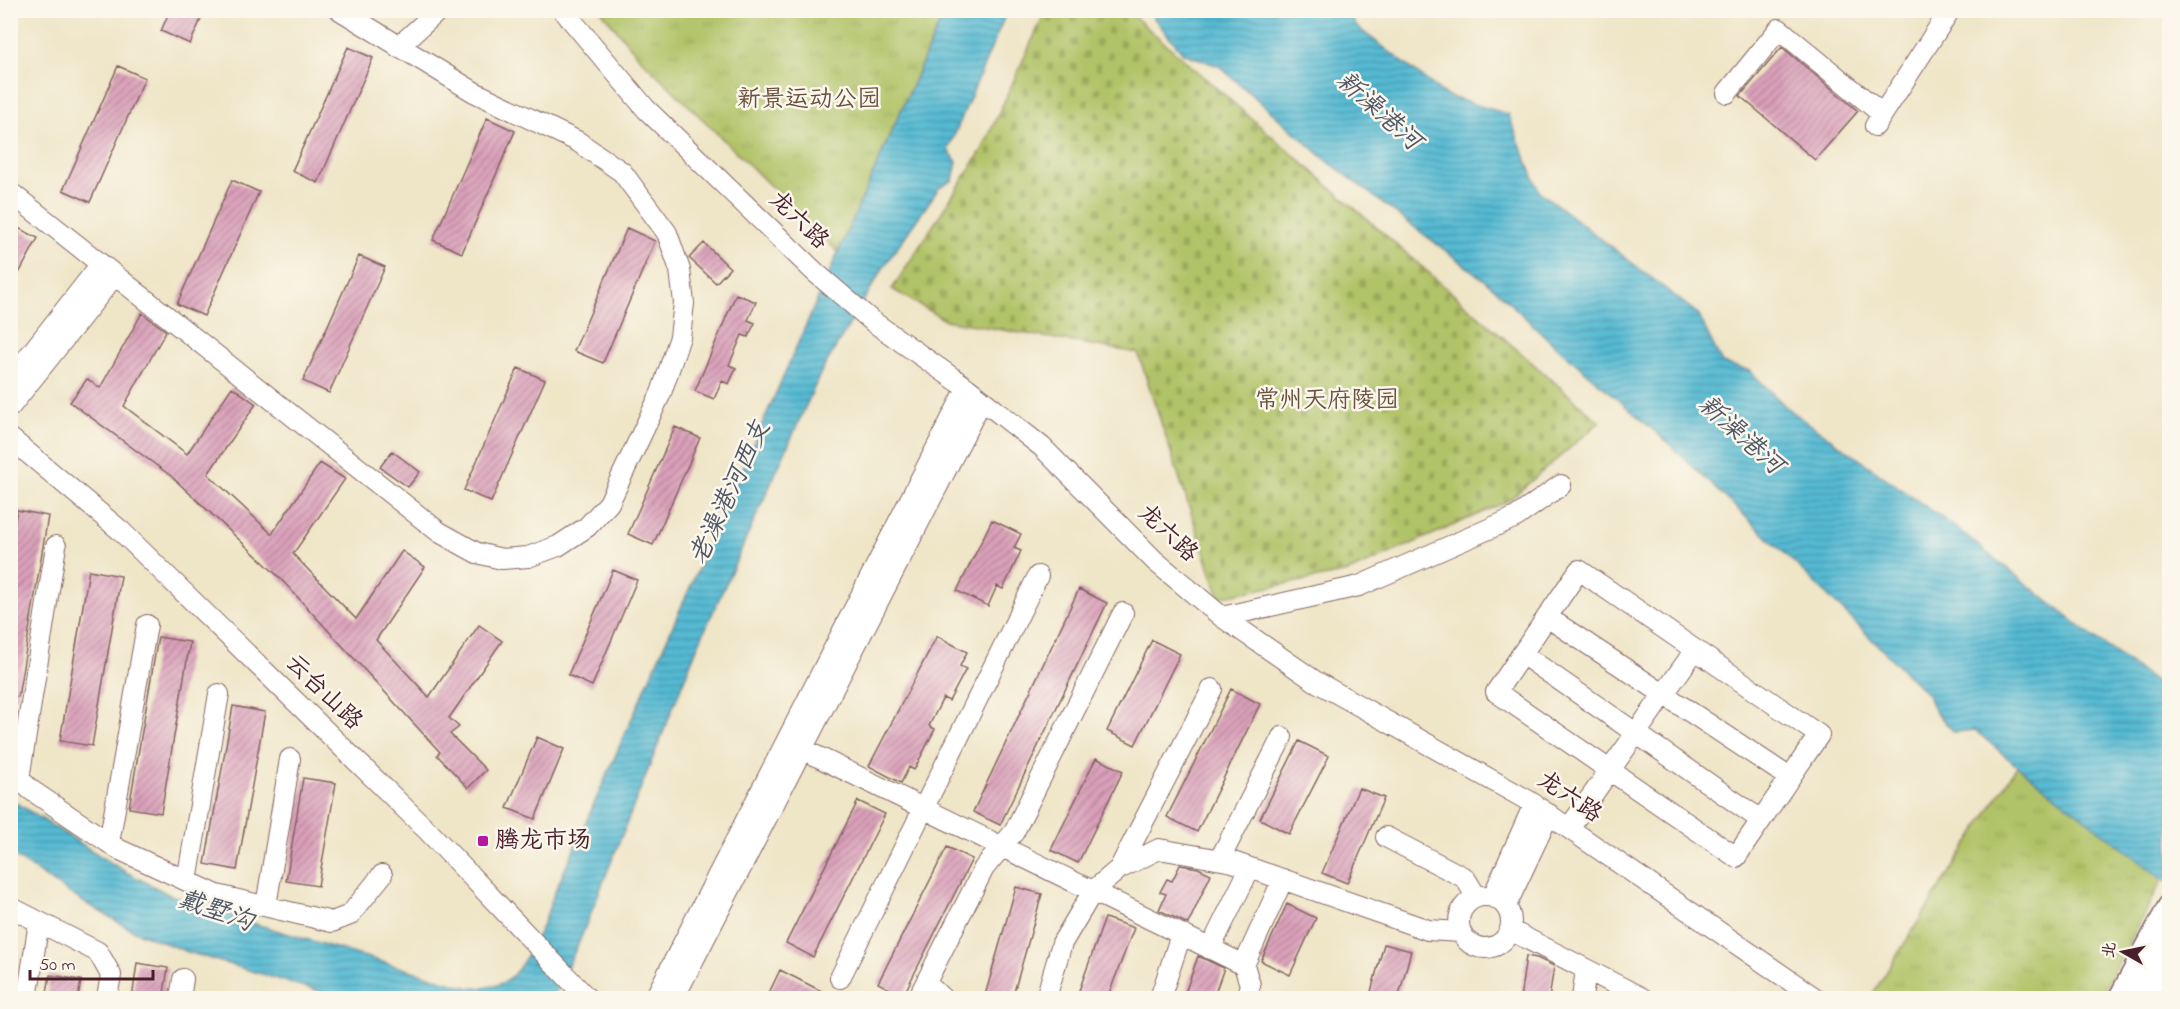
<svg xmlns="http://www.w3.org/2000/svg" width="2180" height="1009" font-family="'Indie Flower','LXGW WenKai TC',sans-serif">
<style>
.cemetery{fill:url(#cemetery-stones);stroke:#7e7149;stroke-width:1.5}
.park{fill:url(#park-tufts);stroke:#7e7149;stroke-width:1.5}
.water{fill:url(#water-rules);stroke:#506c7f;stroke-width:1.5}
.building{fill:url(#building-hatch)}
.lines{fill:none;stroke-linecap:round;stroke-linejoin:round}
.minor-casing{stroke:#846462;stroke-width:22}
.major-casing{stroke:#846462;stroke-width:27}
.minor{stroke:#fff;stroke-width:20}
.major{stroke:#fff;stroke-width:24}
.poi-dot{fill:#b5179e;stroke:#fbf7ec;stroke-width:2}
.labels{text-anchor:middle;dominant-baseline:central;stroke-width:5;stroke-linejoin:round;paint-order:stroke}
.park-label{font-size:24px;fill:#69503d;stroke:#fbf7ec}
.street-label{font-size:24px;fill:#4a1f2b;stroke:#fbf7ec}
.poi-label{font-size:24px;fill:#4a1f2b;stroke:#fbf7ec;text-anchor:start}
.water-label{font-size:26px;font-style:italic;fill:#4e5566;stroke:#fbf7ec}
</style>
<defs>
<pattern id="cemetery-stones" width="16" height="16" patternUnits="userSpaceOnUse" patternTransform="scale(1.5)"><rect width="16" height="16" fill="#b1c367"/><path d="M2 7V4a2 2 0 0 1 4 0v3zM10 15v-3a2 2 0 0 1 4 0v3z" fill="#9aa75a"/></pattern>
<pattern id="park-tufts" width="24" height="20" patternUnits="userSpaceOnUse" patternTransform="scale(1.5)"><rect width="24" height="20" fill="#b1c367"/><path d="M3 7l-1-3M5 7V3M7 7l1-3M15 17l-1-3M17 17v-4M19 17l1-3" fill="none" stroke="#9aa75a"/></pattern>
<pattern id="water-rules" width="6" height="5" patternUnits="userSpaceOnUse" patternTransform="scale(1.5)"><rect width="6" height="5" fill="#55bad3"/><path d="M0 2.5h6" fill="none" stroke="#4897ab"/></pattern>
<pattern id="building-hatch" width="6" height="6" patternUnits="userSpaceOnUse" patternTransform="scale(1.5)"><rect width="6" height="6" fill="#daa0ba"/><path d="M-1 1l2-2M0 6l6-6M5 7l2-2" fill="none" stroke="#b38297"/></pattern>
</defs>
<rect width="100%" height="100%" fill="#fbf7ec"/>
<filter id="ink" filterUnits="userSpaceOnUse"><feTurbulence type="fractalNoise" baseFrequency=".0167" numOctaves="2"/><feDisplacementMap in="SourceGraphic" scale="12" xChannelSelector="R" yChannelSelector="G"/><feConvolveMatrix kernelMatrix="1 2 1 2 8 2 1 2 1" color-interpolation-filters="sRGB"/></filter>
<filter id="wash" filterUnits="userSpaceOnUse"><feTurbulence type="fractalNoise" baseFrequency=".008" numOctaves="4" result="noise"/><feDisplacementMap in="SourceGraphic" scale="24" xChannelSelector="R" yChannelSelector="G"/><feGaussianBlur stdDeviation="1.35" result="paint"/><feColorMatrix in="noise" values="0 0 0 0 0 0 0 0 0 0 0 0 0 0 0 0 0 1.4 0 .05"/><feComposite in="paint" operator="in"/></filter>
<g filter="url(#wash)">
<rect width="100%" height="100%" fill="#efe5c7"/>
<path class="cemetery" d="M1046,10L1128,11L1600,422L1508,501L1348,572L1219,597L1138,353L945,320L892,289L982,150Z"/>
<path class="park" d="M601,11H945L838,252L639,57Z
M2017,766L2163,879L2100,998H1870Z"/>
<path class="water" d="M945,11H1007L948,150L957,162L953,180L939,188L885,265L822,370L696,650L580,940L553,998H341L188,952L132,930L80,900L11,854L10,799L124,871L168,894L262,926L469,988C507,990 516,976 533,944C541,930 547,917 551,901Z
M1148,11H1349L1356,26L1447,96L1508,114L1539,191L1698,314L1722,363L1750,371L1786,407L1956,528L2088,633L2169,692V884L2017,766L1975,730L1954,732L1934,710L1928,695L1807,575L1666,441L1551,342L1492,286L1326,160L1219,66L1183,53Z"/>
<g id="blocks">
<path class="building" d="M170,10H205L190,44L161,31Z
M348,47L373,58L318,183L292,171Z
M1782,47L1858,111L1815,160L1740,96Z
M118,66L145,78L90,202L63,190Z
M487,118L515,131L462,253L433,240Z
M232,180L259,192L204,316L177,304Z
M10,224L38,238L10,290Z
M627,228L655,241L603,363L574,351Z
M704,243L730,268L716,283L689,258Z
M359,256L385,267L329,393L303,381Z
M736,294L756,302L748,320L755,323L748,337L742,335L729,365L736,368L729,384L722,381L714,399L695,391Z
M142,313L166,331L124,406L187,454L232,387L256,404L208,474L272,534L320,463L345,479L293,554L356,619L402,551L425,567L376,640L429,697L479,625L502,641L449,718L459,727L450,734L486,770L468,788L437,755L440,752L279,577L171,476L70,402L87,379L100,388Z
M518,368L545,380L491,502L464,490Z
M675,427L700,438L653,545L628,534Z
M392,451L420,472L408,487L380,467Z
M17,510L48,516L18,697L10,696V547Z
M992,520L1021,534L1014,548L1021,551L1003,589L997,586L988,606L957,591Z
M89,570L121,576L92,746L60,741Z
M613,570L637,580L592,686L568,675Z
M1079,589L1107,603L1000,825L973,812Z
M937,636L967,652L960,666L966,669L949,701L943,698L929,726L935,729L914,770L909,767L901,783L869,766Z
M158,637L190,642L161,813L129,808Z
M1152,640L1180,654L1135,745L1107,731Z
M1231,689L1260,704L1197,832L1167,817Z
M233,706L265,712L237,870L205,864Z
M537,737L564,749L535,819L507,808Z
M1299,741L1329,756L1289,834L1260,819Z
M1096,758L1123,771L1078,863L1051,850Z
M303,778L336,783L318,886L286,881Z
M1359,788L1384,798L1347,883L1322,873Z
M858,801L885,814L813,957L786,943Z
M947,847L972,859L903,996L878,983Z
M1180,865L1198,868L1211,874L1188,924L1159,910L1166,894L1160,892L1167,879L1172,881Z
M1016,887L1042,894L1012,999H984Z
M1287,904L1316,918L1290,975L1261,961Z
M1105,918L1134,928L1107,999H1076Z
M1384,944L1411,951L1398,999H1369Z
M1198,956L1224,968L1213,999H1183Z
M1526,956L1537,958L1554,966L1549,999H1520Z
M137,963L168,968L163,999H132Z
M780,970L837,999H766Z
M50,975L81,980L78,999H46Z"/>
</g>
</g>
<g filter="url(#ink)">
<use href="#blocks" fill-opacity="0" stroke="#846462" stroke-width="1.5"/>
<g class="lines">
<defs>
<path id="minor" d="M563,10L646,109L816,273L872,321L967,388L1042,447L1155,561L1222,617L1315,681L1529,801L1815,998
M398,47L439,10
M1727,93L1779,29L1882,114
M1875,126L1950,10
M10,192L439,532L477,553L502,559L528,557L558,546L587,527L609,503L661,393L680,337L684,303L680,270L667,233L622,172L577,141L474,92L340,10
M10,380L101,264
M10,407L115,275
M10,438L121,531L428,831L587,998
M1579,570L1819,735L1736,857L1496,692Z
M1222,617L1359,586L1516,517L1561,485
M1547,617L1790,778
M1522,654L1761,820
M802,749L1244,965L1250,985L1246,998
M10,771L31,790L118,849L217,895L332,922L350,915L382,875
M19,779L56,546
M1569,828L1695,650
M1386,837L1465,878L1476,896
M109,843L147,625
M1220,859L1282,737
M1119,869L1212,689
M187,881L219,694
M1459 922a26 26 0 1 1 52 0a26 26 0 1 1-52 0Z
M1493,896L1534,804
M266,906L290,759
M1506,906L1549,814
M10,907L98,952L111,975L107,998
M1510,930L1642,998
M1210,949L1250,868
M1244,965L1283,879
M840,978L1038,576
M926,983L942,998
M27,998L39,922
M180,998L183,979
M655,998L967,388
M674,998L982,400
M918,998L984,868L1014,832L1123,613
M1046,998L1062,943L1093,891L1119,869L1159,849L1233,862L1428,930L1460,932
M1160,998L1181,935
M1582,998L1586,970
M2142,998L2170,946"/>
<path id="major" d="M2121,998L2170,907
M2165,998L2170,991"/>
</defs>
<use href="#minor" class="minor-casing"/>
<use href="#major" class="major-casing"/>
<use href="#minor" class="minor"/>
<use href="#major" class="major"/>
</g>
</g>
<rect class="poi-dot" x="477" y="835" width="12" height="12" rx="3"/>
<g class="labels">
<g class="park-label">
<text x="809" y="100">新景运动公园</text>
<text x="1327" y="401">常州天府陵园</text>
</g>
<g class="street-label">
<text transform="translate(798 221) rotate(44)">龙六路</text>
<text transform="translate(1167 534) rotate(43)">龙六路</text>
<text transform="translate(323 693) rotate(44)">云台山路</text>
<text transform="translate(1569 798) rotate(34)">龙六路</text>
</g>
<g class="poi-label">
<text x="495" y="841">腾龙市场</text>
</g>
<g class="water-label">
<text transform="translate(1378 112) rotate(42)">新澡港河</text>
<text transform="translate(1740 436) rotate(42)">新澡港河</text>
<text transform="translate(731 493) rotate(-65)">老澡港河西支</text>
<text transform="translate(215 912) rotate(19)">戴墅沟</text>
</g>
</g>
<rect width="2180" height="1009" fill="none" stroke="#fbf7ec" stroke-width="36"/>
<g transform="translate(2123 952) rotate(279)" stroke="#fbf7ec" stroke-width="4.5" paint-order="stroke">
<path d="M0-4.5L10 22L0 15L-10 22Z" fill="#4a1f2b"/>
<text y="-9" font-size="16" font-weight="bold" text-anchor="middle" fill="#4a1f2b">北</text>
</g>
<path d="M30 970v9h123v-9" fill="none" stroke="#4a1f2b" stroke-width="3"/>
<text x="39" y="970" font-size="18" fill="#4a1f2b" stroke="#fbf7ec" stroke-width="4.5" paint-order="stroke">50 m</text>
</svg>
